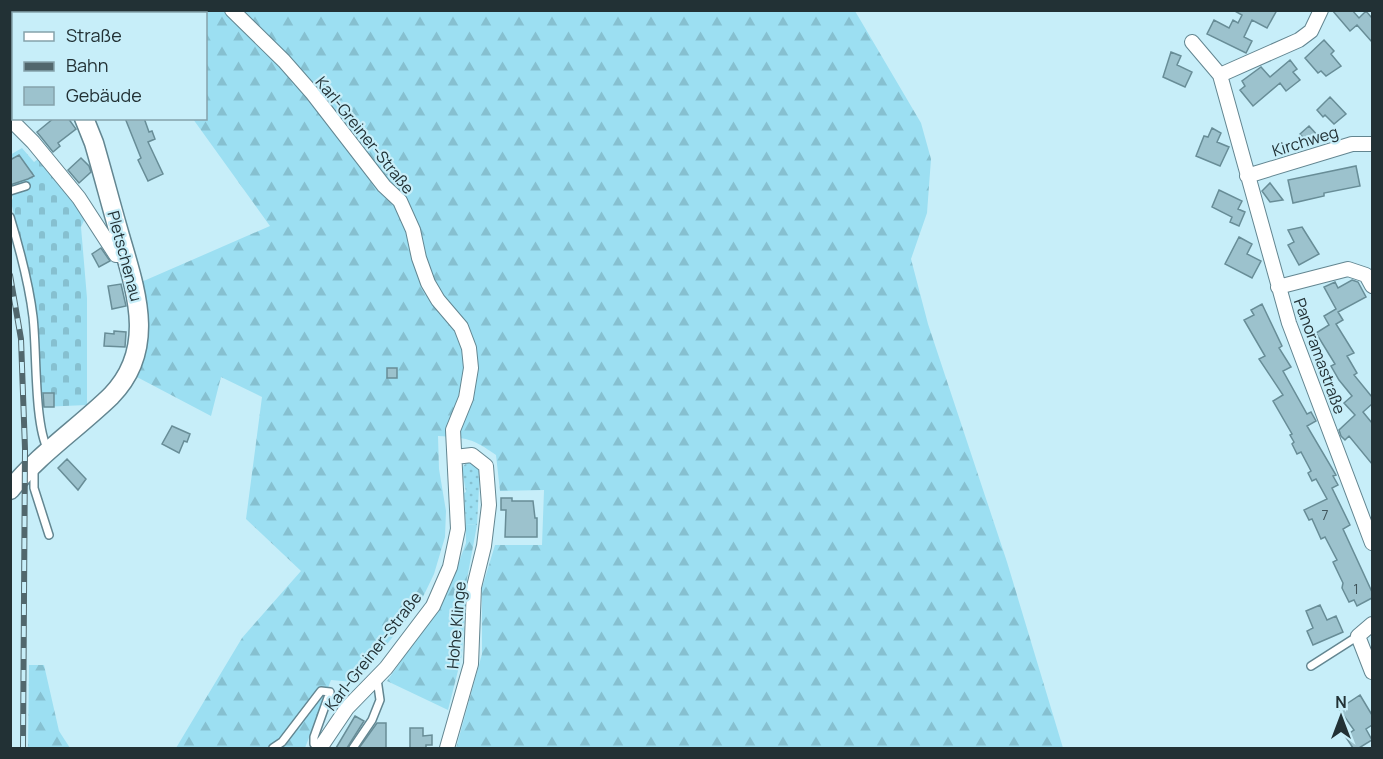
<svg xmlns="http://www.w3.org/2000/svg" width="1383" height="759" font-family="Manrope,sans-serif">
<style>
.grass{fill:url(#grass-dots)}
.forest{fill:url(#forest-firs)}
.cemetery{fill:url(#cemetery-stones)}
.building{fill:#9cc2cd;stroke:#688d97;stroke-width:1.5}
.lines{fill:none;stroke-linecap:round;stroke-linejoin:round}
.lane-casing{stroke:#638691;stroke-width:10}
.street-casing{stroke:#638691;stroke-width:16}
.secondary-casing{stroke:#638691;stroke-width:21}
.lane{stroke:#fff;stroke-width:7}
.street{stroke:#fff;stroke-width:14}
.secondary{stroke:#fff;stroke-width:18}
.rail-casing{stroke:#51676d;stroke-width:6}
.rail{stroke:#c7eef9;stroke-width:4;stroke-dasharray:11;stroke-linecap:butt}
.labels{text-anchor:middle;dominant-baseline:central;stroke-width:4.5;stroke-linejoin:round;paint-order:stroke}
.number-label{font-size:14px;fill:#40555b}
.street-label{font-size:16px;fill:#223135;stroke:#c7eef9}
</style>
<defs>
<pattern id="grass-dots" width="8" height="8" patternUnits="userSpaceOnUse" patternTransform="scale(1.5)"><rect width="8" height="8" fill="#9cdff2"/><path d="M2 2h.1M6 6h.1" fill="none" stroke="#86c0d0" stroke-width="1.8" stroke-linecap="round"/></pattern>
<pattern id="forest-firs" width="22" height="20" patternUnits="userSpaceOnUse" patternTransform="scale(1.5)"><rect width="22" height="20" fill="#9cdff2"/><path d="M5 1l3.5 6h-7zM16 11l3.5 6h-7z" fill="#86c0d0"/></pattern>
<pattern id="cemetery-stones" width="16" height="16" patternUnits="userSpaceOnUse" patternTransform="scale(1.5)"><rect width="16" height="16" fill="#9cdff2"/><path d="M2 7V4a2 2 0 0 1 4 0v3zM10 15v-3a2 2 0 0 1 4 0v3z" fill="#86c0d0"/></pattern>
</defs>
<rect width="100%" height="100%" fill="#c7eef9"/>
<path class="grass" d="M469,462L477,464L480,470L477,525L466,524L464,493L466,492L462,469L464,465Z"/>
<path class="forest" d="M127,11H855L921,123L931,159L927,213L911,259L928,324L1007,562L1063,748H456L482,654V588L495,545H542L544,490L500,491L496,455C472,438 467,438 438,436L439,469L446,511L445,537L434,574L421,601L366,671L353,682L331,680L305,748H176L242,638L301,571L246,519L262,397L221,377L211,416L135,376L139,283L270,226L193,119L206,118V14H129Z
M466,524L477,525L467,579L462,655L448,710L387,681L435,613L454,575L466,543Z
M29,665H44L59,731L70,748H28Z"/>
<path class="cemetery" d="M22,148L34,162L41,157L86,216L81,227L87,298V405L41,407L38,343L30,280L11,202L13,198L11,192L10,155Z"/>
<path class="building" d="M1233,10H1277L1267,28L1252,20L1244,37L1252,41L1246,53L1207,34L1214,20L1229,28L1233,20L1238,23L1242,15Z
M1332,10H1352L1359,18L1366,11L1372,18V42L1357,25L1350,31Z
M1324,40L1334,51L1331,54L1341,66L1326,76L1321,71L1318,73L1305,58Z
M1171,52L1181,56L1177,65L1192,72L1185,87L1163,77Z
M1290,60L1297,69L1293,72L1300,80L1286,91L1280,83L1253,106L1240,90L1245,86L1242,81L1261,67L1270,77Z
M1330,97L1346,114L1334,124L1325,115L1323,117L1317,110Z
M54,118H68L76,129L58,143L60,146L53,152L37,132Z
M125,118H144L149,132L152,131L155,139L148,142L163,174L148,181L138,160L141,158Z
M1309,126L1319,137L1310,145L1300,134Z
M1212,128L1221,133L1217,142L1229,147L1220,166L1196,156L1204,136L1208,137Z
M19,155L34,176L28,179L10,185V160Z
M81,158L89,166L91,172L79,183L68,170Z
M1356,166L1360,186L1324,193V196L1293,203L1288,180Z
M1270,183L1283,200L1270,202L1262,191Z
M1219,190L1242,201L1238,209L1245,212L1239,226L1230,222L1232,217L1212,207Z
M1302,227L1319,254L1299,265L1288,245L1294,242L1288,230Z
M1239,237L1252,244L1247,254L1261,261L1252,278L1225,264Z
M101,248L110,261L99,267L92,254Z
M1352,280L1358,282L1366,297L1338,312L1343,320L1336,324L1354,353L1347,356L1357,373L1354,375L1372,397V404L1363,412L1372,423V464L1349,436L1345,440L1341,436L1339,430L1355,415L1344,403L1352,396L1339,380L1331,366L1335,364L1316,333L1329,325L1324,316L1336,309L1324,287L1335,282L1338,288Z
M121,284L126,306L112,309L108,286Z
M1262,304L1282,346L1279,348L1291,367L1283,371L1307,414L1311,412L1316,421L1307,426L1336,475L1333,476L1338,485L1332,488L1350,525L1343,529L1372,592V598L1357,606L1354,600L1349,602L1342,588L1343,583L1333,562L1337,560L1325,537L1321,539L1312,519L1309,520L1304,510L1327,499L1316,479L1312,481L1308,473L1311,471L1301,452L1297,454L1292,444L1294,442L1290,435L1292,434L1273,401L1283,395L1259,359L1265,356L1244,320L1254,315L1251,310Z
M114,331L126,332L125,347L104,346L105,333L114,334Z
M387,368H397V378H387Z
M43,393H54V407H44Z
M172,426L190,434L187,442L184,441L179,453L162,444Z
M67,459L86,479L78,490L58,468Z
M501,498H512V501H533L535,518H537V537H505L506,510H501Z
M1320,605L1327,620L1336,616L1343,632L1313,645L1307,631L1313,628L1306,611Z
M1360,695L1372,715V725L1366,729L1372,740L1359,748H1353L1345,736L1354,730L1339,709Z
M355,716L364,721L347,748H336Z
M377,723H386V748H359Z
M410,728H423V736L432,735V745H426V748H410Z"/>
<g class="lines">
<defs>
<path id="lane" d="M10,191L26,186
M10,217C20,250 29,283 33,317C37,351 34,424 48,450
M32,470L34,473V488L49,535
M1311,666L1358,636
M273,748L282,742L321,691L330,692L314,737V744L318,748
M353,748L372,720L380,700L377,679"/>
<path id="street" d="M232,10L284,61L313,94L384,186L400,201L413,230L419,258L428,283L438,300L461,327L469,348L471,368L466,398L453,430L458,529L450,567L433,606L386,668L347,708L320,748
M1192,42L1220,75L1289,323L1372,543
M1220,75L1299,40L1311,31L1321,10
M10,119L33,142L79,198L116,255H126
M1247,176L1352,144H1372
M1278,287L1348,269L1366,275L1372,286
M1372,624L1358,636L1372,672
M447,748L471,664L474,587L484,546L489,505L486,466L472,455L455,457"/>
<path id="secondary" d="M27,10L29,14
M10,490C39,454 78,428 111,396C157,349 136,291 120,236C111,205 103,174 94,143L84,118"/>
</defs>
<use href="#lane" class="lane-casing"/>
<use href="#street" class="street-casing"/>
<use href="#secondary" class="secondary-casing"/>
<use href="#lane" class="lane"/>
<use href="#street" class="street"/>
<use href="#secondary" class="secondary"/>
<defs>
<path id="rail" d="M10,275L21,339L25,449L23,748"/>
</defs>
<use href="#rail" class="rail-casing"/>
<use href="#rail" class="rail"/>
</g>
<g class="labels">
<g class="number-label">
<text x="1325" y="514">7</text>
<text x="1356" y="588">1</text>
</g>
<g class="street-label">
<text transform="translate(365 135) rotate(51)">Karl-Greiner-Straße</text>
<text transform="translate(1305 141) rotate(-17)">Kirchweg</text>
<text transform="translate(125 256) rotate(75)">Pletschenau</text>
<text transform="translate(1320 356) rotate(70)">Panoramastraße</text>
<text transform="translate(456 625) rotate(-85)">Hohe Klinge</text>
<text transform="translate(373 651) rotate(-52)">Karl-Greiner-Straße</text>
</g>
</g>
<rect width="1383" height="759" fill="none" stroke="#223135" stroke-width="24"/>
<rect x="12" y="12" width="195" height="108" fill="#c7eef9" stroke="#85a2ab" stroke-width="1.5"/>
<rect x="24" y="32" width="30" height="9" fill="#ffffff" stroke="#85a2ab" stroke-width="1.5"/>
<text x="66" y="42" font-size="18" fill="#223135">Straße</text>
<rect x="24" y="62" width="30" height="9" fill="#51676d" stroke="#85a2ab" stroke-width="1.5"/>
<text x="66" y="72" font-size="18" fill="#223135">Bahn</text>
<rect x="24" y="87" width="30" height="18" fill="#9cc2cd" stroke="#85a2ab" stroke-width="1.5"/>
<text x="66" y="102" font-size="18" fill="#223135">Gebäude</text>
<g transform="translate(1341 717)" stroke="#c7eef9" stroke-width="4.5" paint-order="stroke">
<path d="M0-4.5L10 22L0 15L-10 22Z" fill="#223135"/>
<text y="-9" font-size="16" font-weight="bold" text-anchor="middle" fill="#223135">N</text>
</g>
</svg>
